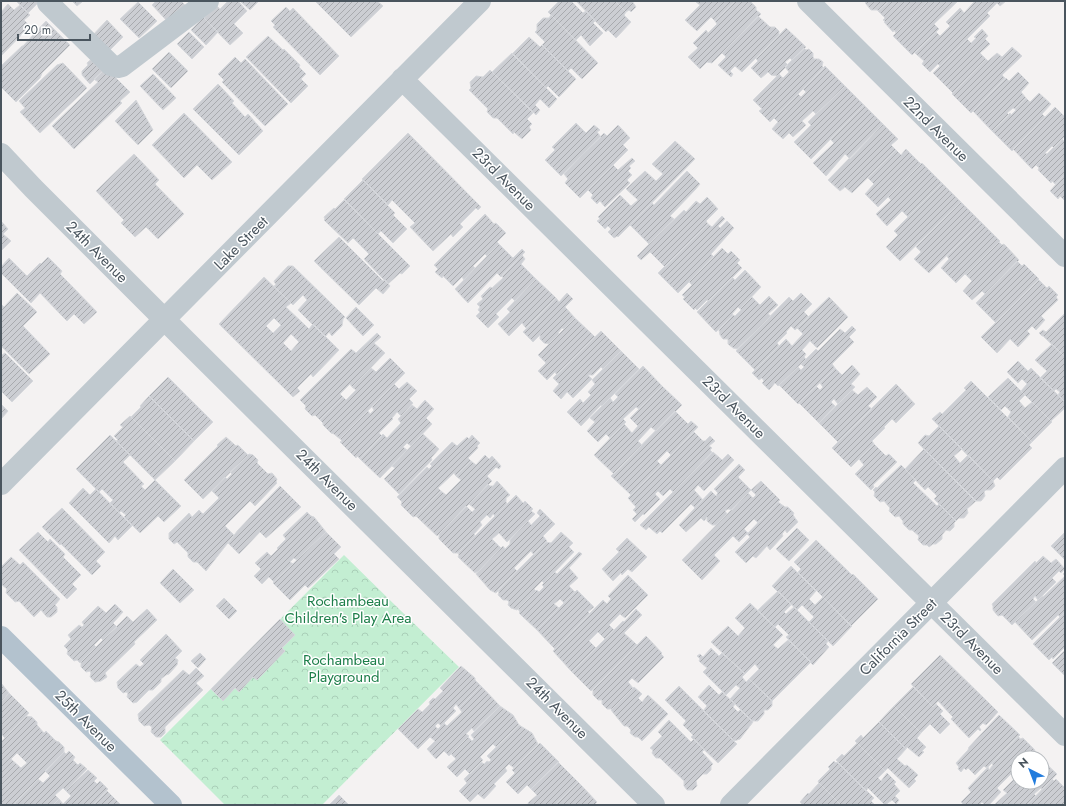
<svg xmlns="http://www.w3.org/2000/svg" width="1066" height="806" font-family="Jost,sans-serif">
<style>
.forest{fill:url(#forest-crowns)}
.building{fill:url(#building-hatch);stroke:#d6d8dc;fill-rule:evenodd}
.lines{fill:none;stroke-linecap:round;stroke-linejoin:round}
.minor{stroke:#c0c9cf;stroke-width:22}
.major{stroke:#b3c2ce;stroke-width:22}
.labels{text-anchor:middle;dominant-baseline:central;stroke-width:3;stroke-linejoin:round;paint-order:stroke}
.street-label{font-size:15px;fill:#4a555e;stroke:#fff}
.park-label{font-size:15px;fill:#1c7e49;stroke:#fff}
</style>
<defs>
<pattern id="forest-crowns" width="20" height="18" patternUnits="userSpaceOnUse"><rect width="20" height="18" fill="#c3eed2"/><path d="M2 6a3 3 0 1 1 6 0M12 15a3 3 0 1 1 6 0" fill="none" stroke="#a9ceb7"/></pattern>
<pattern id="building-hatch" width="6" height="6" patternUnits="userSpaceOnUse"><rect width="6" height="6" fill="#ccced3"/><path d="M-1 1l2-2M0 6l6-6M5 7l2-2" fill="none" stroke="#a8aaae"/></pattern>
</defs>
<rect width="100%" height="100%" fill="#f4f2f2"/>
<path class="forest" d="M344,555L399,609L459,667L322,805H225L160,740Z"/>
<path class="building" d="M16,1H40L28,13Z
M70,1H83L77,6L72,1Z
M156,1H181L186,6L169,23L152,5Z
M228,1H238L247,11L234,24L243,33L230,45L204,18L217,6L220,9Z
M240,1H259L250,10Z
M315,1H377L383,6L351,37Z
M559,1H573L572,2L583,13L586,11L595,21L593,23L603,33L590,46L581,35L576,40L548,12Z
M576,1H615L626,12L624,15L631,22L616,38L608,30L606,32Z
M615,1H632L636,7L631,12L629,10L626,12Z
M697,1H735L715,21L711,17L697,31L685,20L700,5L696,2Z
M735,1H750L756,7V10L761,14L712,63L707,62L700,69L688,57L698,48L693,43L706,30L708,33L717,24L715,21Z
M865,1H889L878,11L877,10H871L866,4Z
M889,1H928L896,33L894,30L893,32L884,22L885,21L883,20L885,18L878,11Z
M928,1H958L934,24L939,29L912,55L893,36Z
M975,1H1006L1000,6L997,3L987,13L990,16L940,66L938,64L930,72L922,64L924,61L915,53L936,32L940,36L950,26L946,22L960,8L964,13Z
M138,2L157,21L139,38L120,19Z
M8,4L14,10L20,5L30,15L24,20L30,26L1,56V12Z
M286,7L290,11L293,8L339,56L320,75L273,27L275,25L271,21Z
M551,15L598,63L582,79L571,68L568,71L542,45L545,42L535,32L537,30V24L543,18H549Z
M758,16L770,27H775L779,31V35L742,72L735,66L730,71L733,74L731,77L718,65L726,57L722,53Z
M203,17L218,32L206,45L191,30Z
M107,20L123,37L107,53L91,37Z
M46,21L70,45L42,73L40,78L16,102L1,87V66L22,46H23Z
M786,28L806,47L792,60L790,58L785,62L788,65L777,76L771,75L768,72L761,78L751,68L758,61L756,59Z
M982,29L988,36L985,39L990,44L980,53L986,59L953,93L933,73L967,39L971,43L976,38L974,37Z
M189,32L204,47L192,59L177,44Z
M268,36L283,50L284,49L300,65L299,67L306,74L301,79L308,86L291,103L246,57Z
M529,37L540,47L542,45L576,79L559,97L548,86L546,88L512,54Z
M1012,47L1022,56L1002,75L1005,78L971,113L952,94L986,59L988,61L997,53L1002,57Z
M804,48L806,50L809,49L813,53V57L814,59H819L823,62L822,66L824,68L770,122L759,111L762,109L753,100L779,74L783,78L789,72L785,67Z
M169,52L188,71L171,88L152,69Z
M512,53L557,99L549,108L540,99L535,105L540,110L536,115L492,72Z
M95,56L106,68L90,84L82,75V71L88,65L87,63Z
M235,57L241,63L245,59L288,104L265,126L222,82L224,80L218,74Z
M63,63L87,88L40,133L20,112L25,108L19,101L57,65Z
M825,66L845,86L816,114L813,111L802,121L806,125L793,137L789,133L783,139L772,129L778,122L774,118L798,94L801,97L806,92L803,89Z
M106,68L130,92L120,101L122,103L74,149L52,126L98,82L94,79Z
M490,70L533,113L527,119L532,124L529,127L531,130L522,139L514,132L513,134L497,118H493L487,112L488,109L469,90L471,88L470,82L476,76L483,77Z
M1018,72L1029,83L1021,92L1026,98L1015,109L1013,108L1007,113L1009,115L992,131L973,111L1006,78L1009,81Z
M153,74L176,98L163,110L140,86Z
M218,84L234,101L232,103L245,117L248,114L263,131L239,155L193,109Z
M845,86L864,105L811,159L794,142L811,125L808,122Z
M1039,93L1051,104L1042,114L1045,117L1012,151L992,131L1010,113L1011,115L1016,110L1015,109L1026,98L1030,102Z
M136,100L153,130L138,145L115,121Z
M864,105L883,124L850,159L845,154L826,176L813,163L834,143L830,139Z
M1055,107L1065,117V136L1054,148L1052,146L1045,153L1047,154L1032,169L1013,149Z
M184,113L232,162L212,180L197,165L184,178L152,145Z
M576,123L586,133L594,125L600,130L597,132L601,137L561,176L545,160L555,150L552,147Z
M883,124L898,139L891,145L896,150L852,193L845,187L840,191L828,180Z
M618,125L630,138L623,145L628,150L580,198L565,183L568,179L564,174L604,133L607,136Z
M408,133L481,207L478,210L476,208L460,224L463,227L453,237L451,234L433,251L410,227L415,223L392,200L388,205L362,179Z
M1062,139L1065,142V174L1055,184L1052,181L1051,183L1038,170L1039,168L1036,165Z
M675,141L695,159L618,237L617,236L614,238L608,232L611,229L608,226L605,229L597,221L600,219L598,217L620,195L631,206L638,200L626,189L645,171L656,181L663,174L652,164Z
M906,149L921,164L878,207L865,194L874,184L868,178L896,150L901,155Z
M134,154L159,180L155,184L184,214L158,239L146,227L135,237L121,223L124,220L96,191Z
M632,158L635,161L629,166L631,168L628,171L632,175L627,180L630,183L605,207L600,201L597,204L591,198L593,195L588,190L613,165L618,170Z
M922,163L942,183L908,217L902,211L887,226L876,214L891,200L888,197Z
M687,171L700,184L695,190L670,216L674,219L649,244L630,225L652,203L654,205Z
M1065,174V201L1060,196L1058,199L1050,191Z
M363,180L395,213L393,215L407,229L393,243L381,231L378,234L344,199Z
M942,183L961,202L900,261L886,247L898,235L894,231Z
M707,197L718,209L706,221L708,224L665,267L650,252L641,260L637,256L684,210L686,212L696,201L700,204Z
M344,200L410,266L402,274L400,273L388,284L364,259L369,254L353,238L348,243L324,220L325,219L324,217L334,208L335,209Z
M961,202L981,222L929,273L914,259L921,252L916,247Z
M485,214L494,224L496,223L506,233L497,242L499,244L487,256L485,254L473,266L475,268L464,280L462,277L453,286L443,276L442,278L435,272L438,269L434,265Z
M722,216L725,219L718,226L720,228L727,221L734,228L711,254L714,257L678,293L658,273L708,224L712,227Z
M1,221L8,229L3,234L11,241L1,251Z
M981,222L1000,241L966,275L965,274L956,283L941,268L949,259L947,256Z
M339,237L383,281L385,280L390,286L383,294L376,288L359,305L314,261Z
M999,242L1002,245L1004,244L1019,260L985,294L982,291L972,300L963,291L972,281L966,275Z
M499,244L513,258L522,249L525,252L501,277L497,273L468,303L455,289Z
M722,248L728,254L731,251L740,260L737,263L742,268L709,301L707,300L697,310L695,308L694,310L683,299L685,297L682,295L692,285L689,282Z
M522,255L525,259L521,264L536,279L515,301L512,298L496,314L499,317L488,328L476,316L480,312L478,310L480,307L477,304L483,299L481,296L490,287L492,288L503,278L502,275Z
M48,257L62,271L60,274L97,312L84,324L74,314L67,321L40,293L31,303L1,273V267L9,258L27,276L40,263L41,264Z
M1017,261L1022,266L1024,264L1039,279L996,323L976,303Z
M288,266H293L345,317L343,319L342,326L332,336L329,332L325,337L298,310L307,300L303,295L293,305L274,286L276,285L274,281Z
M745,270L761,287L740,309L738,307L732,314L733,315L716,332L697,312L732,277L735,280Z
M264,277L291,303L286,307L309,329L313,324L339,350L313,377L311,374L297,388L300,391L293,397L219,324ZM274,318L281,325L273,333L266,326ZM291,334L299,342L291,351L283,343Z
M536,279L556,298L526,328L522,323L509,336L498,324L510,312L507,309Z
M1039,280L1047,288L1049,286L1058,295L1056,297L1058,300L1041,316L1045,320L1036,330L1032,326L1027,331L1030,334L1018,347L1010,339L997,353L981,337Z
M17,293L37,312L23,326L50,354L29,374L1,346V304L4,307Z
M567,293L573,299L565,307L575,318L564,329L562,328L558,333L559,334L549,344L544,343L540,339V335L533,342L523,332L556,298L559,302Z
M801,293L812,304L804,312L809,317L795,330L791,326L786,332L787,333L777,343L779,346L755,370L736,351L789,297L793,301Z
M769,296L778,305L768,314L771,316L737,349L733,348L728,344V339H723L720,335L719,330L733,315L735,316L741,310L740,309L752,297L760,305Z
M829,297L848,317L817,348L810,341L802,350L806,354L804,357L806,359L778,386L775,383L769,390L762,383L764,381L762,378L759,380L752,373L786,339L792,346L803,334L797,328Z
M356,307L374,325L363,336L346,318Z
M1065,313V357L1043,336H1042L1039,333L1043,330L1046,332Z
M575,318L595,337L557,375L555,372L547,380L538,371L546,363L538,355Z
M852,326L856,330L849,337L854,342L832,364L835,368L798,404L779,385L798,367L801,370L804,367L801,364L816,349L818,351L840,329L845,333Z
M601,331L621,351L603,369L601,367L593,375H588L592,379L573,398L567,392L561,399L553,391L559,384L553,378Z
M377,333L381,337L374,343L385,353L352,387L350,384L340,394L343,397L320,420L315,415L312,416L305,409L306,406L300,400L351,349L356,353Z
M1052,344L1065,357V402L1058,395L1060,392L1056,389L1054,391L1040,378L1047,371L1035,360Z
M621,351L639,369L602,406L601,405L581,426L567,412L580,399L583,403L591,395L588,392L595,384L592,380Z
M5,353L33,381L12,402L1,391V355H2Z
M390,358L405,373L340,439L334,434L331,433L323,425V423L320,420L343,397L346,400L356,390L352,387L371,368L376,372Z
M1018,361L1028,371L1031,368L1065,402V408L1051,421L1021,391L1027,384L1022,379L1018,383L1007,372Z
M852,365L860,374L851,384L855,387L838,404L834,399L831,402L835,406L819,423L799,403L816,386L820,390L823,387L820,383L835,368L842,375Z
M643,366L662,386L639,409L636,407L623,419L626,422L610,438L606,434L598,442L587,431L595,422L590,418L610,398L613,402L618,397L615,394Z
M168,377L213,422L194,441L149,396Z
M1008,378L1025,395L1019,401L1025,408L1032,402L1052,422L1032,442L1008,417L1011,412L1005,406L1001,410L988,397Z
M971,381L1032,442L1029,445L1032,448L1000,480L997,477L993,481L932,419L940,412L942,414L966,390L964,388Z
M407,382L417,391L409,399L413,403L401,416L397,412L392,418L393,419L379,433L382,436L360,459L357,456L356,458L340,442L342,441L340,439L368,411L370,414L374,410L372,407L394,384L399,389Z
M896,384L915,404L896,423L892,419L884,427L885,428L872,441L874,444L851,467L832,448Z
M662,386L682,405L656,431L651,427L638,441L642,445L614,474L594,455L624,424L632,433L638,426L630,418Z
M867,387L877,397L868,406L872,409L838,442L819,423L852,390L858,395Z
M149,396L194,441L175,461L131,417L141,407L140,406Z
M425,400L434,409L426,418L432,424L411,446L407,443L403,447L407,450L380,478L360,459L383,434L387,438L401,423L398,419L412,405L417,409Z
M1,404L8,411L1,419Z
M675,411L688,424L691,421L698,427L671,455L667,451L657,461L661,465L631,495L611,476Z
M130,416L175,461L155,480L116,441L118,440L114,436L123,427L120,425Z
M939,426L962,449L954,456L960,463L968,455L993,481L995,486L991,490H986L984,492L985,496L981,501H975L918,443L925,435L929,436Z
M694,432L703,441H705L710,436L715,441L709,446L712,448L710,450L712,452L673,492L670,489L663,496L658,491L655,494L660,499L644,515L643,514L635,522L632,519L637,514L633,510L636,507L628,498Z
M423,434L439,449L431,458L432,460L399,494L384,479L395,468L392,466Z
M110,435L130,455L123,462L144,484L141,486L145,490L155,480L181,506L164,522L158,516L140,533L124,517L126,515L121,511L119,513L110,503L113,500L102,489L99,492L76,469Z
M472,435L480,443L477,446L478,448L468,458L471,461L456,476L454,473L438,488L441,491L416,516L413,517L401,505L402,502L397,497L427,467L429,469L432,466L430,464L452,442L457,446L467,437L469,439Z
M226,437L236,446L238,445L248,455L203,499L184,480L218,446L217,445Z
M874,444L886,456L889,454L897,462L873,485L874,487L871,490L855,474L864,465L859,459Z
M924,449L976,501L967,509L968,513L964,518H959L956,521L934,499L937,496L928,487L925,490L905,469Z
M713,452L722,460L728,454L734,460L704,491L698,485L694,490L703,500L695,508L691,504L662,533L660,531L657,534L649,527L646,530L640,525Z
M249,454L253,455L258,460L257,463L268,474L272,473L277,479L276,482L277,483L255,506L250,501L225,526L234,535L206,571L197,562H193L188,557V553L177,542L174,544L169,539V533L189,513L192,517L199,510L203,514L219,498L212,491L225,477L227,479L232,474L230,472Z
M485,455L489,459L492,456L501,466L499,469L496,467L487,476L492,481L437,536L416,516L441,491L446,495L461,480L456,476L471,461L476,465Z
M739,464L745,470L738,477L751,490L732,510L728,509L725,511L727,514L716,525H712L707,521V517L704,521L701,518L686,532L679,525L711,491L716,496L718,493L714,489Z
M901,465L916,480L913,483L937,506L939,504L956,521L954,523V527L950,531L946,530L942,535V539L936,544H933L929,547L927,545H923L918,540L919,536L912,530H909L903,524V521L899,516L895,517L889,511L890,508L884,501L880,502L874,496L875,492L873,490L876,487L877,488Z
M497,481L510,495L506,498V502L507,504L495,516L493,514L490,518L487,515L480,522L482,525L474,534L475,536L458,553H453L439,539V534L466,506L472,512L475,509L469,504L488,484L490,486H493Z
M761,481L780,500L758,523L754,519L744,529L748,533L739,542L733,536L714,555L720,561L702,580L682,560L748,493L753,498L756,495L751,490Z
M280,486L301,507L266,538L260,532L239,554L228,543L238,530Z
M83,488L90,495L96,489L132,526L118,540L115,536L109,543L69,503Z
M516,495L523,503L525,501L533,509L531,511L535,514L507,542L499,533L492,539L501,548L478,572H477L475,573L458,557L459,555L458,553Z
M778,502L785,507H788L794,513L793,515L798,522L787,533L785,530L782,534L783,536L770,550L767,546L756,558L753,556L746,563L735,552L750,537L747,534Z
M62,508L105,552L96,561L101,566L92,575L61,544L60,545L42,527Z
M540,509L555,524L543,536L547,541L546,542L534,555L531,551L514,568L517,571L496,593L490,590L476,574L503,546L505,549L510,544V540L528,521L531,525L540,516L537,513Z
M307,512L311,516L314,517L326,532L297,560L294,558L290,562L293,564L274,582L269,577L262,584L254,576L261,569L255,563L267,552L271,556L278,549L277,548L286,539L283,535Z
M797,528L809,540L789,561L776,549Z
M38,532L48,542L50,539L65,554L63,557L81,575L72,584L77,589L67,599L19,550Z
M326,532L341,547L334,554L339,559L308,588L305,585L290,600L273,583Z
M561,532L573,543L569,547L574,552L544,583L542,581L534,589L536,591L517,610L511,608L508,605L509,602L507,600H503L498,595L499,592L498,590L546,542L551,543Z
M1065,532V560L1051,546Z
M627,538L647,557L632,572L628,569L622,575L621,573L613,581L602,569L619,552L616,549Z
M816,540L848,571L823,597L798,572L801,569L794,562Z
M579,552L582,554L562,575L569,568L578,578L569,586L575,592L564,603L560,599L554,604L559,608L537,630L519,613L520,612L518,609L537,590L539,592L544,587L542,585L555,572L557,574Z
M1043,556L1051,563L1056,559L1065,569L1061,573L1059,571L1052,578L1056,582L1038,600L1035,596L1033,599L1036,602L1012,625L1002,615L998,616L993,610V606L992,604L1035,561L1036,563Z
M11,557L20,565L23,562L60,599L55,605L57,607V612L51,617H47L41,610L34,617L19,601L15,602L6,593L7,589L1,584V567Z
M791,566L816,591L809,599L815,605L823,597L852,626L833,646L809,622L814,617L802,605L797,610L772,586Z
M173,569L194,590L180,603L160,583Z
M848,571L852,575L853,574L878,599L851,626L823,597Z
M1065,572V612L1060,617L1058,615L1032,640L1015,622L1038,600L1041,597L1044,596L1065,576L1063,574Z
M628,575L648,595L625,618L620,614L609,625L614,630L605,639L598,632L589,641L596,648L572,672L553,651L603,600L607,604L611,599L608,596Z
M577,590L594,607L588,612L590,614L555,649L537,630Z
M778,591L791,605L784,612L786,614L794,607L828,641L826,644L829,647L813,665L786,637L789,635L778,624L775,627L758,610Z
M224,598L237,611L229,619L216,606Z
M750,603L783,635L773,645L778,649L788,640L811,662L772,701L749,679L759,669L755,664L745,674L711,642L728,626L738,636L745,628L735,618Z
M115,604L123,612L113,623L117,627L103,640L101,638L94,645L96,647L80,663L77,660L74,661L67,654L68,650L64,646L71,639L68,635L79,625L82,627L84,625L82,622L98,606L106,613Z
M147,609L157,620L134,642L135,644L105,673L107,677L101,681L95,682L90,677L91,673L90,671L86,672L81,667V662L127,616L133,622Z
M636,609L642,615L624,633L637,645L591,691L572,672L623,621L624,622Z
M1065,612V647L1053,659L1052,657L1049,660L1033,644Z
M280,619L295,635L282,648L285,651L257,680L253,677L239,692L235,688L223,701L211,689Z
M166,634L182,651L175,658L178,660L177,665L169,674L166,675L161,679V682L153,690H149L137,702L133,703L127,697L128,693L126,692L123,693L118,688L117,682L136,664L140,667L144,664L140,660Z
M646,636L662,653L661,654L664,657L638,683L632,678L628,682L633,688L612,709H607L602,704V700H598L593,695V690Z
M711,648L719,656L722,653L745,674L742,677L746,682L749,679L772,701V706L768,710H764V714L758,721H752L730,699L740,688L736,685L726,695L703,672L707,668L699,661L700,659L697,656L700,654L703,657Z
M1065,650V676L1052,663Z
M200,653L206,659L198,668L191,661Z
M940,655L998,712L986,725L983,723L979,727L981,730L980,731L978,729L969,738L951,719L953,717L938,701L933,707L911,684Z
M461,666L475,678V680L481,686L459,708L456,704L453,708L456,711L441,726L438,723L435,726L438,729L418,749L398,729L418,709L422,712L430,704L429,702L433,698L435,699L443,691L440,688Z
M196,668L204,676L196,683L203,690L165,727V733L161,737H156L151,732L152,727L149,725L144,726L139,721L138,714L183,670L189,675Z
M1,683L9,693L1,702Z
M709,685L719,695L722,692L735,704L733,707L738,712L740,710L753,722L740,739L734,741L703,711L707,706L698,697Z
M481,686L500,706L474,731L472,728L466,734L469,736L449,756L444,751L436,759L427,749L435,741L430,737L444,723L447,726L462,712L459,708Z
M679,686L737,744L718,763L691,737L693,735L683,725L686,721L665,700Z
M634,687L642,694L638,698L642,702L648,695L668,714L642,741L638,737H635L630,733L631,730L627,726H624L611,710Z
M913,687L933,707L936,704L943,711L940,714L950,724L940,734L930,724L921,733L894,706Z
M9,693L29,713L5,738L2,735L1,736V702Z
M500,706L513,715L519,725L496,747L493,744L480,757L483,760L470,774L465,769L457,777L447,767L456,759L451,754L468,737L472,741L474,739L471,735Z
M894,706L921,733L917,738L926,747L922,751L924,752L919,757L907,747L906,749L879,722Z
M999,715L1020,735L987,768L984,766L975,775L968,768L966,770L964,768L961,772L958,769L959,767L956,763L968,750L969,747Z
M26,716L32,717L37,722V725L44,733L46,731L56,741L59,742L64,747V752L13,805H1V742ZM17,753L27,763L21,768L11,759Z
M669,720L691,742L694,739L704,750L702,752L713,764L711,766V770L707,774H703L696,781L697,786L693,790H687L684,786V781L660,758H656L652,753L653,750L650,748L662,736L658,732Z
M879,722L906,749L897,759L905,766L907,765L918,775L914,779L916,781L909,788L888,768L885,771L855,741L861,735L863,738Z
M519,725L532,733L538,744L514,768L509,764L505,768L507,771L494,784L496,786L484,799L478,794L470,802L459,791L467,783L464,779L481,762L484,764L487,761L489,762L491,760L487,756Z
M1018,736L1020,739L1023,738L1034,749L1037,755L1035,758H1018V775L1015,778L1011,774L997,788L1001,792L989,805H985L982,802L979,805H962L963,804L961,802L971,792L968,788L988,767L989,770L993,765L992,763Z
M540,743L559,762L531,789L527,785L518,794L506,782L515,773L512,770Z
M857,743L885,771L878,778L881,781L887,773L896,782L894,784L900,791L895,796L899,800L896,804L892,800L885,805L868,788L866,791L836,760L842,754L844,756Z
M69,751L75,757L73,760L78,765L80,763L87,769L66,791L63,788L55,795L59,799L53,805H17L15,803L38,779L43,783L50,776L45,771L64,752L66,754Z
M1042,760L1057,774L1042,790L1041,788L1034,794L1036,796L1027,805H994L1007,793L1003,790L1018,775V782H1042Z
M834,761L836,763L837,762L874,798L871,801L875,805H841L819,783L818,781L830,769L828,767Z
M558,762L578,782L555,805H529L528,803L537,795L531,789Z
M88,770L97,778L94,781L97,784L100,781L108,789L93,805H53L59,799L63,804L71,796L66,791Z
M1052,779L1054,781L1056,779L1065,788L1063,789L1065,790V805H1027Z
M578,782L597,802L594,805H555Z
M819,783L841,805H803L800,802L808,793L809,794Z
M107,791L121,805H93Z
M339,795L349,805H329Z"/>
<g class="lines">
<path class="minor" d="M808,1L1065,256
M48,3L111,65L118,67L122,66L208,1
M402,79L1065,735
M1,154L33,188L187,342L654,805
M1,484L480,1
M731,805L1065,468"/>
<path class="major" d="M1,637L171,805"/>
</g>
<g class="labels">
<g class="street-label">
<text transform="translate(936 129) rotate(45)">22nd Avenue</text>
<text transform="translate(504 179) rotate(45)">23rd Avenue</text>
<text transform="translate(241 243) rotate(-45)">Lake Street</text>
<text transform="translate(97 252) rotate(45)">24th Avenue</text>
<text transform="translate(734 407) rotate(45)">23rd Avenue</text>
<text transform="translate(327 480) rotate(45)">24th Avenue</text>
<text transform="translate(898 637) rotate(-45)">California Street</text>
<text transform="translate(972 643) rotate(45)">23rd Avenue</text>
<text transform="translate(557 708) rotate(45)">24th Avenue</text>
<text transform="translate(86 721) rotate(45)">25th Avenue</text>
</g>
<g class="park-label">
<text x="348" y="601">Rochambeau<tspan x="348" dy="17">Children's Play Area</tspan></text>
<text x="344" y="660">Rochambeau<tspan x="344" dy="17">Playground</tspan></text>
</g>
</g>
<rect width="1066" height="806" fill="none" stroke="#4a555e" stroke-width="4"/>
<g transform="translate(1030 770) rotate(318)"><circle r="19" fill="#ffffff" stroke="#b7bbbf"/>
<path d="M0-3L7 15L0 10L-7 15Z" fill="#227cdd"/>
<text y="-6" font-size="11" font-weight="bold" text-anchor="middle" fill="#4a555e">N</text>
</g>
<path d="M18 34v6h72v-6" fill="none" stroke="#4a555e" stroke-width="2"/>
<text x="24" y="34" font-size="12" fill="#4a555e" stroke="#ffffff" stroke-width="3" paint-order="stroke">20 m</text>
</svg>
